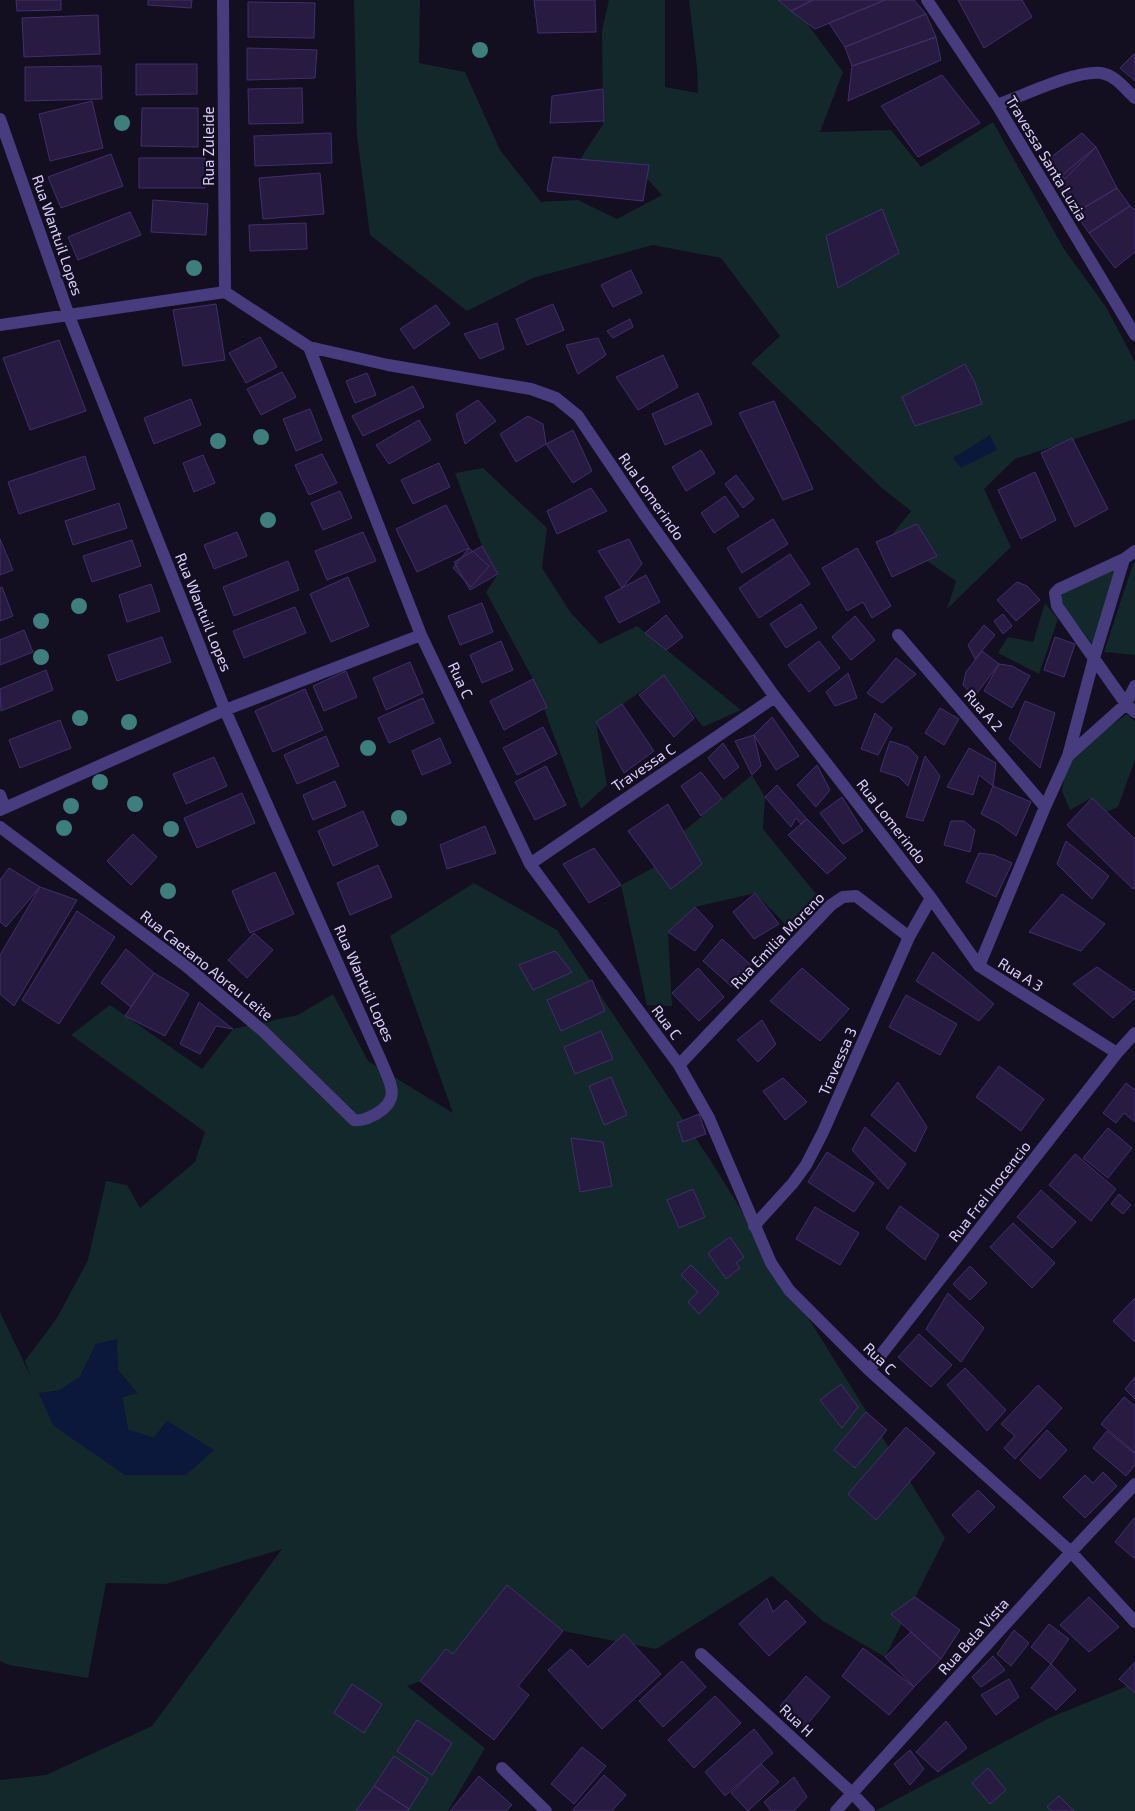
<svg xmlns="http://www.w3.org/2000/svg" width="1135" height="1811" font-family="'Exo 2',sans-serif">
<style>
.green{fill:#12282a;fill-rule:evenodd}
.water{fill:#0c173c}
.building{fill:#271b41;stroke:#422e6c}
.lines{fill:none;stroke-linecap:round;stroke-linejoin:round}
.street{stroke:#463c7e;stroke-width:12}
.tree{fill:#3e7e7d}
.labels{text-anchor:middle;dominant-baseline:central;stroke-width:4.5;stroke-linejoin:round;paint-order:stroke}
.street-label{font-size:15px;fill:#dbd0fd;stroke:#140e21}
</style>
<rect width="100%" height="100%" fill="#140e21"/>
<path class="green" d="M354,0H420L419,63L465,72L500,150L541,202L578,200L617,219L662,195L639,170L577,164L603,124L602,30L609,0H665V87L698,93L697,68L689,0H790L843,72L820,132L891,130L921,167L993,122L1064,249L1106,307L1135,362V419L1015,459L984,489L1011,547L947,609L956,581L891,536L911,511L882,488L751,363L780,336L721,258L653,245L533,278L467,311L370,235L357,136Z
M483,468L547,528L542,568L571,613L600,644L637,626L741,710L703,727L664,676L596,722L607,785L581,809L533,679L486,592L498,574L482,546L455,473Z
M1135,562V655L1104,652L1133,564Z
M1117,566L1093,645L1061,603L1060,594Z
M1045,603L1058,619L1039,674L998,653L1008,637L1033,642Z
M1127,714L1135,722V760L1118,807L1106,812L1091,798L1070,810L1062,791L1068,756Z
M752,775L765,797L763,829L816,894L788,927L755,893L695,907L668,932L672,1006L647,1005L621,885L655,867L702,864L684,831Z
M474,883L557,930L709,1158L945,1538L885,1657L823,1621L772,1576L656,1649L563,1631L407,1686L485,1748L448,1811H0V1780L46,1775L152,1726L282,1549L166,1584L106,1583L88,1678L9,1665L0,1661V1312L31,1377L25,1361L57,1318L88,1260L106,1181L127,1185L140,1208L195,1162L205,1132L71,1035L110,1005L202,1069L233,1029L298,1015L333,994L368,1061L453,1113L390,936ZM96,1344L137,1393L122,1397L128,1430L154,1438L167,1421L214,1451L54,1426L39,1393L58,1391L79,1379Z
M1135,1683V1811H875L1049,1718Z"/>
<path class="water" d="M990,435L997,450L961,468L953,458Z
M117,1339L118,1371L137,1393L122,1397L128,1430L154,1438L167,1421L214,1450L186,1475H125L54,1426L39,1393L58,1391L81,1376L96,1344Z"/>
<path class="building" d="M16,0H61V10L17,11Z
M148,0H192L191,8L148,5Z
M534,0H595L596,32L538,33Z
M778,0H813L791,11Z
M813,0H885L815,29L791,11Z
M885,0H914L926,14L845,47L829,23Z
M958,0H1022L1032,17L984,48Z
M248,2L315,3L314,38L248,37Z
M926,14L936,37L852,66L845,47Z
M98,15L100,54L24,57L22,18Z
M936,37L941,60L848,101L852,66Z
M247,48L317,50L315,78L247,80Z
M1135,53V81L1120,68Z
M136,64H197V94L136,95Z
M101,66L102,99L25,101V67Z
M942,75L980,123L918,157L881,106Z
M302,88L303,123L249,124L248,89Z
M603,89L604,121L550,123L552,96Z
M92,101L103,148L50,161L39,114Z
M142,108H198V147L141,146Z
M331,133L332,163L255,166L254,136Z
M1082,133L1096,147L1065,179L1045,162Z
M1096,147L1117,188L1075,213L1055,181Z
M111,154L123,186L61,208L48,177Z
M553,157L649,165L643,201L547,191Z
M139,158H205V188H139Z
M320,173L324,214L263,219L259,178Z
M1117,188L1130,206L1089,233L1075,213Z
M153,200L208,204L206,235L151,232Z
M1130,206L1135,210V252L1115,268L1089,233Z
M882,209L899,253L838,288L826,236Z
M130,212L141,235L78,260L68,237Z
M306,223L307,249L250,251L249,225Z
M631,270L642,293L613,307L601,285Z
M216,304L225,360L183,366L173,310Z
M553,304L564,330L527,345L516,319Z
M436,305L450,324L414,349L400,329Z
M630,319L633,327L613,338L607,331Z
M497,323L504,349L480,359L464,334Z
M260,337L277,367L246,383L229,353Z
M598,338L606,355L578,374L566,345Z
M59,340L86,411L30,430L3,358Z
M663,355L678,387L638,410L616,377Z
M965,364L975,383L982,404L915,426L902,397Z
M282,372L296,397L261,415L247,389Z
M367,373L376,395L355,403L346,381Z
M413,386L424,407L363,436L352,416Z
M698,393L712,424L665,445L652,414Z
M191,399L201,425L154,444L144,418Z
M478,400L496,421L465,444L456,414Z
M774,401L813,489L783,500L739,413Z
M310,409L322,440L296,451L283,419Z
M528,416L543,424L546,444L516,462L500,434Z
M419,420L431,440L389,464L376,445Z
M573,430L592,471L573,483L546,444Z
M1072,438L1108,509L1075,527L1041,453Z
M701,450L715,473L686,491L672,467Z
M322,454L337,483L309,495L295,465Z
M203,455L215,483L194,492L183,463Z
M85,456L95,489L19,514L8,482Z
M439,463L450,487L413,504L401,480Z
M1035,472L1056,520L1021,539L998,490Z
M736,475L754,499L743,508L725,484Z
M591,488L607,511L557,534L547,511Z
M340,491L352,518L323,530L311,503Z
M725,496L739,516L714,533L701,513Z
M119,503L127,528L73,545L65,521Z
M446,505L469,548L417,572L396,529Z
M773,519L788,544L742,573L727,548Z
M917,524L937,556L892,577L876,542Z
M237,532L247,556L214,569L204,545Z
M363,532L376,561L327,580L315,551Z
M0,539L13,570L0,575Z
M629,539L642,564L622,588L598,551Z
M132,540L141,566L92,582L83,556Z
M482,546L498,574L470,590L454,562Z
M469,548L489,566L471,587L453,568Z
M857,548L891,606L872,618L863,602L847,611L822,568Z
M790,554L810,584L759,618L739,588Z
M288,561L299,590L234,616L223,587Z
M646,575L660,602L619,623L605,597Z
M348,577L369,626L331,642L310,594Z
M1017,582L1027,586L1040,600L1016,621L997,600Z
M151,584L160,611L127,622L119,595Z
M2,587L13,616L0,621V588Z
M482,603L493,632L460,645L448,616Z
M801,604L817,628L786,648L770,624Z
M295,607L306,633L244,658L233,631Z
M1003,614L1012,626L1003,634L994,621Z
M666,615L683,637L666,650L645,633Z
M855,616L875,640L851,660L832,637Z
M984,625L995,635L975,659L968,645Z
M24,630L33,652L0,665V640Z
M162,637L171,662L117,681L108,655Z
M1055,637L1075,644L1064,677L1044,670Z
M501,641L513,670L482,683L470,655Z
M819,641L840,668L809,692L788,665Z
M982,651L999,664L974,697L963,685L966,672Z
M896,658L916,674L882,703L867,693Z
M410,662L423,693L386,710L373,678Z
M999,664L1012,666L1030,676L1012,708L984,691Z
M46,670L53,690L1,711L0,689Z
M346,671L357,697L324,711L313,686Z
M848,673L857,698L835,706L826,692Z
M664,675L694,718L674,737L639,695Z
M533,679L547,707L504,730L490,701Z
M305,689L323,730L273,752L255,711Z
M423,698L434,723L389,743L378,718Z
M1025,701L1055,713L1040,768L1009,739Z
M622,704L654,751L624,773L596,722Z
M940,708L959,719L944,745L925,733Z
M875,713L892,728L878,755L861,749Z
M772,717L799,756L776,770L754,735Z
M60,720L71,748L20,768L9,740Z
M543,727L557,754L517,775L503,748Z
M754,735L761,766L752,775L735,741Z
M326,736L339,766L297,784L284,755Z
M440,738L451,763L422,775L412,751Z
M890,741L908,747L918,757L908,786L899,777L880,771Z
M723,743L739,767L724,779L708,758Z
M969,748L996,763L993,786L979,775L973,795L947,787Z
M925,756L940,776L923,821L906,817Z
M214,757L227,786L186,804L173,774Z
M817,765L830,790L816,807L797,785Z
M546,766L566,805L535,820L515,782Z
M701,772L722,799L701,816L681,786Z
M335,781L346,806L313,820L303,795Z
M777,785L807,819L801,824L796,818L791,827L765,797Z
M993,786L1031,802L1016,836L999,823L981,814Z
M242,793L255,823L197,848L184,818Z
M842,797L863,831L843,844L820,813Z
M1092,798L1135,839V886L1133,889L1067,825Z
M668,804L702,864L671,889L628,831Z
M363,811L378,846L333,866L318,831Z
M807,819L846,858L827,874L788,835Z
M951,821H964L975,830L970,852L944,845Z
M485,826L496,853L447,869L440,845Z
M133,834L157,857L131,885L107,861Z
M1066,841L1109,876L1092,899L1057,864Z
M594,848L621,885L589,903L563,864Z
M979,853L994,855L1012,863L996,897L966,882Z
M378,865L392,897L350,915L337,883Z
M9,868L40,887L6,927L0,922V880Z
M275,872L294,914L250,933L232,891Z
M40,887L77,900L14,1006L0,994V955Z
M755,893L779,924L754,939L733,912Z
M1062,894L1105,924L1081,951L1029,932Z
M695,907L713,926L695,951L668,932Z
M77,911L115,937L59,1024L22,1000Z
M254,933L273,950L247,978L228,960Z
M722,939L751,965L732,987L703,961Z
M126,949L154,973L131,1007L101,983Z
M555,951L572,972L533,990L519,965Z
M933,952L994,1004L979,1021L916,981Z
M1097,967L1135,993V998L1113,1018L1073,984Z
M698,968L724,997L699,1021L672,993Z
M802,968L849,1009L820,1041L770,1001Z
M154,973L189,994L165,1036L125,1016Z
M592,980L605,1011L561,1031L547,1000Z
M906,995L957,1024L940,1055L889,1027Z
M199,1002L233,1029L216,1026L200,1054L180,1044Z
M762,1020L776,1044L758,1062L737,1040Z
M601,1031L613,1059L575,1074L564,1047Z
M999,1066L1044,1099L1021,1131L976,1097Z
M611,1077L627,1115L604,1125L589,1086Z
M783,1078L807,1102L785,1120L763,1091Z
M898,1082L927,1127L915,1152L871,1115Z
M1126,1083L1135,1090V1122L1124,1113L1116,1123L1103,1113Z
M699,1114L706,1134L683,1142L677,1123Z
M865,1127L906,1164L888,1189L852,1150Z
M1108,1128L1132,1148L1108,1178L1083,1158Z
M571,1138L603,1142L612,1186L580,1192Z
M827,1152L874,1183L854,1212L808,1182Z
M1075,1154L1116,1189L1091,1221L1049,1185Z
M693,1189L705,1217L679,1228L667,1200Z
M1041,1190L1076,1222L1052,1248L1017,1217Z
M1119,1194L1131,1205L1123,1214L1111,1204Z
M900,1206L939,1235L925,1260L886,1228Z
M815,1207L859,1233L840,1265L796,1239Z
M1013,1223L1055,1263L1032,1288L990,1247Z
M730,1237L744,1257L736,1263L740,1268L726,1279L708,1253Z
M691,1265L719,1293L699,1314L688,1302L698,1292L681,1275Z
M970,1266L987,1283L970,1300L953,1284Z
M948,1293L984,1328L961,1362L926,1329Z
M1135,1298V1342L1113,1321Z
M919,1334L952,1365L931,1387L898,1357Z
M965,1368L1006,1410L987,1431L947,1385Z
M1135,1377V1399L1125,1389Z
M841,1384L858,1407L842,1428L820,1400Z
M1038,1385L1062,1408L1015,1459L1004,1448L1015,1436L1001,1424Z
M1124,1397L1135,1406V1453L1101,1424Z
M866,1412L887,1430L855,1468L834,1450Z
M906,1427L935,1453L876,1520L848,1494Z
M1047,1430L1067,1450L1040,1479L1020,1460Z
M1107,1431L1135,1454V1465L1126,1476L1093,1448Z
M1103,1472L1117,1486L1085,1518L1063,1497L1085,1475L1093,1483Z
M978,1490L995,1507L969,1533L952,1515Z
M1135,1517V1559L1115,1542Z
M507,1585L563,1631L518,1686L529,1695L494,1740L420,1681L446,1649L453,1654Z
M915,1597L960,1630L941,1659L891,1614Z
M1089,1597L1119,1627L1089,1652L1060,1625Z
M767,1598L773,1612L786,1600L806,1622L769,1656L739,1624Z
M1049,1624L1069,1639L1051,1664L1031,1647Z
M1014,1630L1029,1643L1011,1666L997,1654Z
M911,1632L941,1659L914,1687L885,1657Z
M624,1634L661,1674L602,1729L548,1670L571,1649L588,1667Z
M863,1648L914,1687L889,1715L842,1676Z
M993,1656L1005,1670L981,1687L972,1677Z
M682,1661L706,1687L663,1727L639,1701Z
M1135,1662V1693L1119,1679Z
M1051,1664L1076,1690L1056,1710L1031,1688Z
M806,1676L830,1697L805,1727L780,1706Z
M1009,1679L1019,1697L996,1715L981,1695Z
M352,1684L382,1704L364,1733L334,1713Z
M715,1696L741,1723L694,1768L668,1740Z
M417,1720L452,1743L432,1775L397,1751Z
M946,1721L967,1748L938,1772L916,1752Z
M754,1729L773,1753L725,1796L705,1772Z
M582,1747L606,1766L574,1804L551,1784Z
M910,1750L924,1769L910,1785L894,1764Z
M394,1756L428,1779L409,1809L374,1786Z
M761,1764L779,1782L748,1811L731,1793Z
M988,1768L1006,1790L990,1804L972,1783Z
M604,1775L626,1795L612,1811H572Z
M479,1776L512,1805L506,1811H450Z
M794,1777L807,1797L794,1811H771L764,1802Z
M374,1786L409,1809L408,1811H356Z
M1059,1796L1074,1811H1052L1047,1807Z"/>
<g class="lines">
<path class="street" d="M223,0L225,292
M927,0L997,105L1135,335
M997,105C1023,96 1075,70 1101,73C1115,75 1125,89 1135,98
M0,119L69,316L225,710L382,1063C391,1085 401,1099 376,1114C368,1118 363,1121 354,1120L263,1031L186,966L0,827
M225,292L309,347L388,365L531,389L556,398L578,416L644,514L775,697L931,898L979,966L1117,1053
M0,325L225,292
M309,347L421,635L530,864L679,1065L709,1118L771,1263L789,1290L869,1370L1071,1552L1135,1622
M1135,551L1124,559L1059,589L1055,593L1057,606L1126,704L1135,712
M898,635L1045,807
M1068,756L1094,658L1124,559
M0,795L5,808
M0,810L225,710L421,635
M530,864L775,697
M979,966L1045,807L1068,756L1126,704L1135,686
M679,1065L831,905L843,897L856,896L909,937
M754,1226L793,1183L806,1165L823,1132L909,937L931,898
M869,1370L1117,1053L1135,1033
M701,1654L853,1794L869,1811
M502,1768L546,1811
M836,1811L1071,1552L1135,1484"/>
</g>
<g class="tree">
<circle cx="480" cy="50" r="8"/>
<circle cx="122" cy="123" r="8"/>
<circle cx="194" cy="268" r="8"/>
<circle cx="261" cy="437" r="8"/>
<circle cx="218" cy="441" r="8"/>
<circle cx="268" cy="520" r="8"/>
<circle cx="79" cy="606" r="8"/>
<circle cx="41" cy="621" r="8"/>
<circle cx="41" cy="657" r="8"/>
<circle cx="80" cy="718" r="8"/>
<circle cx="129" cy="722" r="8"/>
<circle cx="368" cy="748" r="8"/>
<circle cx="100" cy="782" r="8"/>
<circle cx="135" cy="804" r="8"/>
<circle cx="71" cy="806" r="8"/>
<circle cx="399" cy="818" r="8"/>
<circle cx="64" cy="828" r="8"/>
<circle cx="171" cy="829" r="8"/>
<circle cx="168" cy="891" r="8"/>
</g>
<g class="labels">
<g class="street-label">
<text transform="translate(208 146) rotate(-90)">Rua Zuleide</text>
<text transform="translate(1047 158) rotate(59)">Travessa Santa Luzia</text>
<text transform="translate(58 235) rotate(71)">Rua Wantuil Lopes</text>
<text transform="translate(652 496) rotate(55)">Rua Lomerindo</text>
<text transform="translate(204 612) rotate(68)">Rua Wantuil Lopes</text>
<text transform="translate(461 680) rotate(65)">Rua C</text>
<text transform="translate(984 710) rotate(49)">Rua A 2</text>
<text transform="translate(643 767) rotate(-34)">Travessa C</text>
<text transform="translate(892 821) rotate(52)">Rua Lomerindo</text>
<text transform="translate(777 940) rotate(-46)">Rua Emilia Moreno</text>
<text transform="translate(207 965) rotate(39)">Rua Caetano Abreu Leite</text>
<text transform="translate(1021 974) rotate(32)">Rua A 3</text>
<text transform="translate(365 983) rotate(66)">Rua Wantuil Lopes</text>
<text transform="translate(667 1022) rotate(53)">Rua C</text>
<text transform="translate(837 1061) rotate(-66)">Travessa 3</text>
<text transform="translate(989 1191) rotate(-52)">Rua Frei Inocencio</text>
<text transform="translate(880 1358) rotate(44)">Rua C</text>
<text transform="translate(973 1636) rotate(-48)">Rua Bela Vista</text>
<text transform="translate(797 1720) rotate(43)">Rua H</text>
</g>
</g>
</svg>
